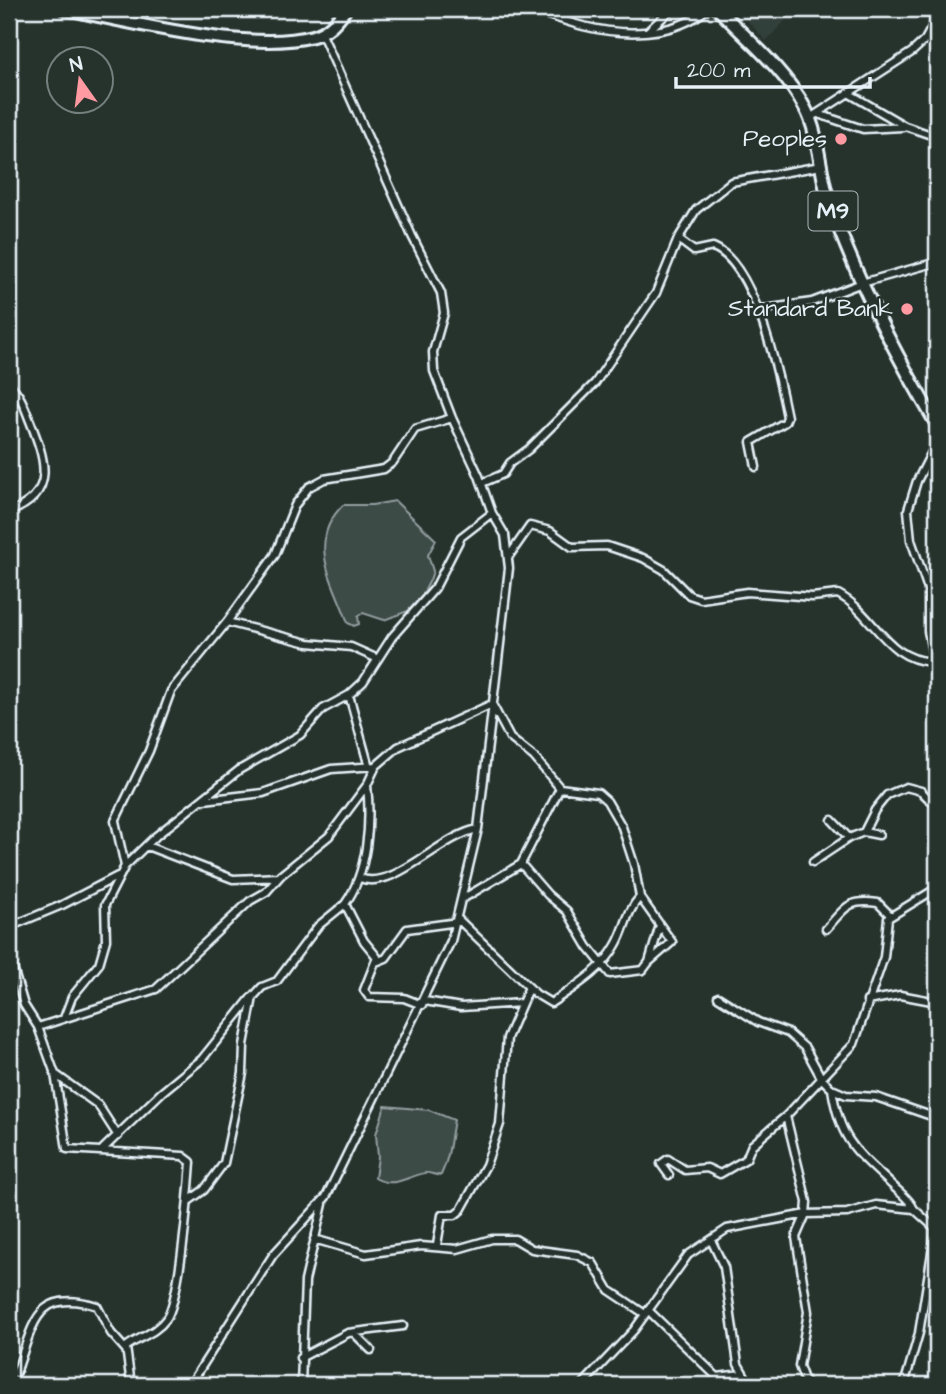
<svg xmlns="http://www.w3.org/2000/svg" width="946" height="1394" font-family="'Architects Daughter',sans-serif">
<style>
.built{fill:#333f3a}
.green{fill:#3e4b47;stroke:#939ea0;stroke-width:2}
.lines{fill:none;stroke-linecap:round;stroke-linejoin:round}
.street-casing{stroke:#e8f1f8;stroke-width:11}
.primary-casing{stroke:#e8f1f8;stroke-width:16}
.street{stroke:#26332d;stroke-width:6}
.primary{stroke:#26332d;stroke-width:10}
.poi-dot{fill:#ff9aa2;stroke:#26332d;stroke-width:2.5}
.labels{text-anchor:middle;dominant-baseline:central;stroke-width:5;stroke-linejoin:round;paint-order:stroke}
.shield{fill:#26332d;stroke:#aeb8bb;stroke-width:2}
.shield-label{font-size:23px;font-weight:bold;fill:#e8f1f8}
.poi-label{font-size:24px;fill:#e8f1f8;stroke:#26332d;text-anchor:end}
</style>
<rect width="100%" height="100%" fill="#26332d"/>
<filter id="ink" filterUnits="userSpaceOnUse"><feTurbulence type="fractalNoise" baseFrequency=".0143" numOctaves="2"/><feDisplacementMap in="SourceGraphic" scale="14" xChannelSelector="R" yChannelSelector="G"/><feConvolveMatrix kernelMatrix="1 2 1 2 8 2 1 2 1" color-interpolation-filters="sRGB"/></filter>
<g filter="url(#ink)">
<path class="built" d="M737,9H796L766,41Z"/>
<path class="green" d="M395,501L436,540L428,555L433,571L430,580L422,596L408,611L384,620L363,613L358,616L359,624L354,626L348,623C334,582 305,543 343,505H372Z
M385,1106L429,1110L454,1120C450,1140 450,1156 441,1175C435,1176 430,1172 425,1173C408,1176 394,1189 375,1178L378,1157L376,1134Z"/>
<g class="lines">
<defs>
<path id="street" d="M521,9C542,11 562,21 583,26C623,36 674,37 707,9
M648,31L672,9
M850,94L905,126L937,137
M818,114L863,129L903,127
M810,118L912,52L925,40L937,18
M678,239L694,251L713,247C755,263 779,377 787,417L785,422L751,442L756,467
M758,310L812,302L862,283L937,262
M9,384C20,393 25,408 30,421C45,459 58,494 9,512
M937,442L917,481L908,510L911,540L928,589V631L937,679
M482,483L503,474L510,463L529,449L595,383L656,293L678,239L696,210L731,182L821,166
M509,556L530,526L550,531L572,547L607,546L643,558L664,570L689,595L701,599L747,592L812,597L838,594C875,614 885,660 933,662
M227,622L308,643L351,647L378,659
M349,695L369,767
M367,785C371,823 368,872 345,904L364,941L377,957L364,990L369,997L404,998L422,1005
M560,788L598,793L607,801L622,827L634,864L640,897L672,942L649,962
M204,800L263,793L331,769L376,766
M832,820L849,838L864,832L875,810L887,795L906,787L921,791L937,807
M864,832L879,835
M147,846L233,879L279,877
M813,862L849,838
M521,864L548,895L567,911L588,947L610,974L643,970L649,962L659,928
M125,866L115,821L149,751L171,691L227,622L275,555L295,505L309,487L324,479L384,469L393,462L415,429L452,418
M360,878C393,892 440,836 478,829
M459,920L536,994L551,1003C574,987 602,971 616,945C626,928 626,912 640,897
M9,927L62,905L118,876
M826,929C844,910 846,898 878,903L890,915
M9,955L24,1005L38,1027L55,1074L67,1149L183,1156L191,1162C189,1190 180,1301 166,1319C156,1333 139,1337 126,1347L131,1385
M376,962L386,958L407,929L458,922
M718,997L758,1022L788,1033L805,1048L822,1079L832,1089L846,1095L876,1097L937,1118
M425,1001L461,1007L521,1003
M867,1001L900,995L937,1002
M64,1018L72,997L99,964L106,940L105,905L125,866L156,836L239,770L300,735L323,709L349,695L363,682L392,637L435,588L461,537L492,513
M38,1027L156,989L250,901L266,892L281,875L329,836L367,785L376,766L398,747L492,704L510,738L534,757L560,788L521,864L464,898
M55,1074L98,1105L118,1136
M832,1089C840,1141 856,1151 892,1185C901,1194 909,1198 914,1209
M786,1116L807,1202L806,1214L796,1237L808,1312L799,1366L806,1385
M103,1149L162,1092L202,1059L251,998
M669,1175L661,1164L668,1159L685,1170L707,1168L720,1174L746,1159L752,1145L786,1116L854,1044L884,957L888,918L937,888
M190,1200L204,1190L224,1163L243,1073L244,1045L253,997L262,987L277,981L318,926L345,904
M314,1239L366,1254L421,1246L457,1249L492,1239H515L532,1249L577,1255L593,1263L609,1290L645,1314
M711,1240L724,1267L738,1364L750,1385
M437,1245L442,1215H455L461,1210L486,1165L500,1124L507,1038L529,987
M648,1310L717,1377L742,1374
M354,1333L371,1350
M300,1358L348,1333L403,1326
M16,1373C34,1324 35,1287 97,1306L111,1333L126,1350
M190,1385L273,1255L326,1197L451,941L478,829L509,568L505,535L492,513L479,476L452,418L434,371L433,352L444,313L441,293L412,236L321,32
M301,1385L305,1281L323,1204
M582,1385L634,1330L688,1255L727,1229L806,1214L847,1213L876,1205L914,1209L936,1229
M904,1385L919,1333L937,1222"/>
<path id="primary" d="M65,9C130,22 251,53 313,36C328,32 337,21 346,9
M718,9C748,40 785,70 805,108C820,136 819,171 829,201C856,280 895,354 937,425"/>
</defs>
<use href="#street" class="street-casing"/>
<use href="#primary" class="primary-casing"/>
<use href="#street" class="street"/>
<use href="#primary" class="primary"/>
</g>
</g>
<g class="poi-dot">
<circle cx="841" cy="139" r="7"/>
<circle cx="907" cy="309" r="7"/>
</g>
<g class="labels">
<rect class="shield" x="808.5" y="191.5" width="49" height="39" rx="5"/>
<g class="shield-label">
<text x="833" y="211">M9</text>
</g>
<g class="poi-label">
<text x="827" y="139">Peoples</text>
<text x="893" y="309">Standard Bank</text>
</g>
</g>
<rect width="946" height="1394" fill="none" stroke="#26332d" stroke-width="35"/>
<rect x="18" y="18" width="911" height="1359" fill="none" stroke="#e8f1f8" stroke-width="2.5" filter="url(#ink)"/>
<g transform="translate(80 80) rotate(346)"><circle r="33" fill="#26332d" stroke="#747f7e" stroke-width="2"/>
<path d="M0-5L12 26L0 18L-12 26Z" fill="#ff9aa2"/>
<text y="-10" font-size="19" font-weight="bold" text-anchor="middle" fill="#e8f1f8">N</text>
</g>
<path d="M676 77v10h194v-10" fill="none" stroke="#e8f1f8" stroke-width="3.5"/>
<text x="687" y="77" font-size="21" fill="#e8f1f8" stroke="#26332d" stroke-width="5" paint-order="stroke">200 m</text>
</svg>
